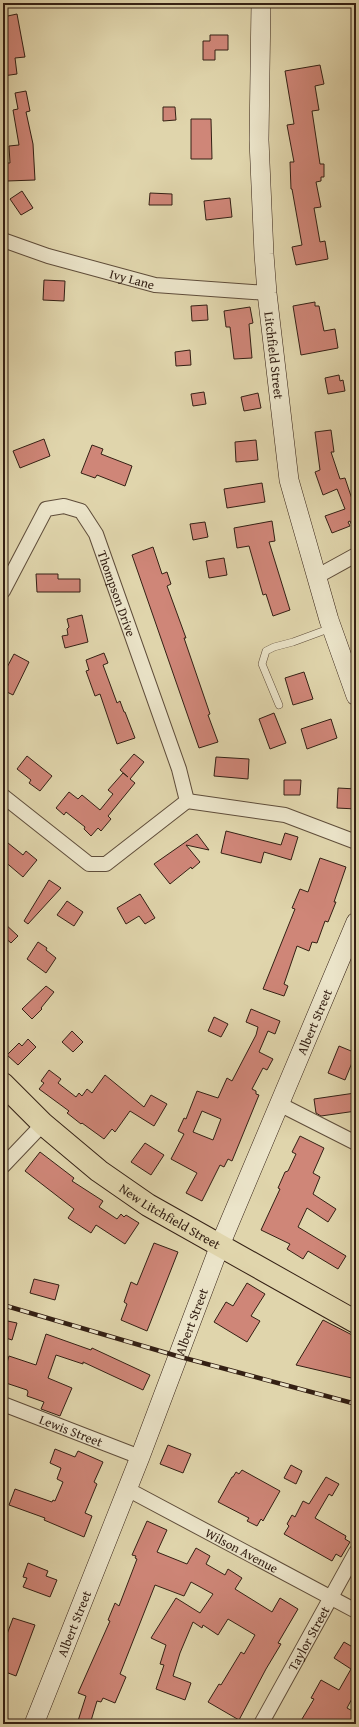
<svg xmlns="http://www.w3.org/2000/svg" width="359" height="1727" font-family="'Gentium Book Plus',serif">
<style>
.building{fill:#cf8678;stroke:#342014;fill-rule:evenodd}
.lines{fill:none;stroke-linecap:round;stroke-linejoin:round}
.lane-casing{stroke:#5f4d3a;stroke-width:8}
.street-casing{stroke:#5f4d3a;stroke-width:16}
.secondary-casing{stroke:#342014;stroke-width:20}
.highway-casing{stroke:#342014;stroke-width:24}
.lane{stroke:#ebe4c9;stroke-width:7}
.street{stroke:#ebe4c9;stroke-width:14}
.secondary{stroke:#ebe4c9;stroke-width:19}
.highway{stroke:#e0d5ac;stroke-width:22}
.rail-casing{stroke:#342014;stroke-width:4.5}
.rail{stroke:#ebe4c9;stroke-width:3;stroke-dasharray:9;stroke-linecap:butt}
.labels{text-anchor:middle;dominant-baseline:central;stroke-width:3;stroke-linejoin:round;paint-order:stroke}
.street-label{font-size:13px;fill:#342014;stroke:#ebe4c9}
</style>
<rect width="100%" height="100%" fill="#e0d5ac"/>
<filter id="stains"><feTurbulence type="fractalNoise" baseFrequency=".005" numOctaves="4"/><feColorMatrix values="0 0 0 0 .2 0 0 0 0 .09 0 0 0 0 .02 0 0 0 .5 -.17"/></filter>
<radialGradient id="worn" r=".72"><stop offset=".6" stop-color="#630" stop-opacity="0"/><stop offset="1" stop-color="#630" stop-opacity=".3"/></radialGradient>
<path class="building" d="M17,14L25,57L15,58L17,74L3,76V17Z
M210,35H228V50H215V60H203V41H210Z
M320,65L324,84L315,86L319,110L312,111L320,164H324V177H321V181L316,182L321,207L314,208L320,242L325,241L328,259L296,265L292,247L302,245L292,189H291L290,162H294L287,125L294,124L285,71Z
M26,91L30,111L26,112L33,144L35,180L7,181L6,163H10L9,146L19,145L13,110L18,109L15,93Z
M163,107H175L176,120L163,121Z
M191,119H211L212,159H191Z
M22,191L33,208L21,215L10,199Z
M150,193L172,194V205H149Z
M230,198L232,217L206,220L204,201Z
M44,280L65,281L64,301L43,300Z
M315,302V306H319L324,331L335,329L338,348L301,355L293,306Z
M207,305L208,320L192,321L191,306Z
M250,307L253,323L249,324L252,358L234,359L230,327H226L224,311Z
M190,350L191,365L176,366L175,352Z
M339,375L340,381L343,380L345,391L328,394L325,378Z
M204,392L206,404L193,406L191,394Z
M258,393L261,408L244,411L241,397Z
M331,430L334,452H331L340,479L345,478L353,502L356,501V535L350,521L348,522L350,526L332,533L325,516L345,509L337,489L323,495L315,472L320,470L315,432Z
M44,439L50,456L20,468L13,451Z
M256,440L258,460L236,462L235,442Z
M92,445L103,449L101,454L132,466L125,486L97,475L95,478L81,473Z
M262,483L265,502L227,508L224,489Z
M272,521L275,541L269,542L290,610L273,616L266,594L263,595L249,546L237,548L234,528Z
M205,522L208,537L193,540L190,524Z
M153,547L162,574L167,572L171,584L167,586L186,638H184L210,714L208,715L218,742L199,748L132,555Z
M224,558L227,575L209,578L206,561Z
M36,574H58V579H80V592H37Z
M82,615L88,642L65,648L62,636L68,635L67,629L69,627L67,619Z
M104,653L108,663L103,665L117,703L120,701L124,712H125L135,738L117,744L100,694L95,696L86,671L89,670L86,660Z
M14,654L29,662L13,695L3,690V675Z
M304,672L313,699L293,705L285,678Z
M274,713L286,743L270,749L259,719Z
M331,719L337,738L307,749L301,729Z
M134,754L144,762L130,779L135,783L108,816L111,819L101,831L98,828L91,836L84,829L85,827L66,812L64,815L56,808L69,792L78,799L82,795L100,810L113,794L108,790L123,773L128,777L120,770Z
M27,756L52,776L40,791L29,783L31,780L17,769Z
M216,757L249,759L248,779L214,776Z
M284,780H301L300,795H284Z
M338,788L356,789V809L337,808Z
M226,831L281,845L285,833L298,837L291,860L264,852L261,863L221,853Z
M197,834L209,850L186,845L200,862L192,869L191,867L170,884L154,864Z
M3,839L23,855L26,851L37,860L23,877L3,860Z
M320,858L346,867L334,902H336L328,922L325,921L317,943L312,942L309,951L297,946L284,984L288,986L284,996L263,989L295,909L292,908L300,889L308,892Z
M49,880L61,888L28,924L24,921Z
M140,894L155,918L145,924L139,916L126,924L117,908Z
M67,901L83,912L74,926L57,915Z
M3,922L18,936L11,943L3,936Z
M38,942L47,948L46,950L56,958L46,973L27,959Z
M46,986L54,992L41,1008L42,1009L32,1019L22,1009Z
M251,1009L280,1021L275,1034L268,1031L259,1052L273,1059L267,1070L263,1068L252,1089L256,1091V1094L259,1095L232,1161L228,1159L224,1167L220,1165L202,1201L186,1193L197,1173L171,1159L184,1134L178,1131L184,1118L186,1119L197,1091L218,1098L227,1078L232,1081L256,1035L258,1027L246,1022ZM202,1111L221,1119L213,1140L193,1132Z
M214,1017L228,1024L221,1037L208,1031Z
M72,1031L83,1042L73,1052L62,1042Z
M28,1039L36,1047L18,1065L7,1055L19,1043L22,1046Z
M339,1046L356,1053L345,1080L328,1073Z
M49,1070L61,1079L58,1083L76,1097L79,1093L82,1096L87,1089L92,1093L105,1075L144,1107L151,1095L167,1104L154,1126L130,1111L115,1132L112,1129L104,1139L82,1123L81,1124L67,1113L69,1111L39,1089L44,1083L41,1081Z
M355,1093L356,1111L321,1116L316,1113L314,1099Z
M300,1136L324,1148L313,1173L320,1177L313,1194L336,1209L328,1222L307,1208L298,1227L346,1256L338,1269L308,1251L303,1259L287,1249L290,1244L261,1230L280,1189L278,1188L285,1172L288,1171L296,1154L292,1152Z
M145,1143L164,1155L151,1175L131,1162Z
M40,1152L74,1178L72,1181L103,1201L99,1207L117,1219L121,1214L124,1217L126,1215L139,1223L125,1244L96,1225L91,1233L68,1218L74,1209L25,1171Z
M154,1243L178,1252L147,1331L121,1320L127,1304L124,1302L131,1282L137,1285Z
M34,1279L59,1285L55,1300L30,1293Z
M247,1283L265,1294L251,1316L260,1321L247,1342L214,1322L226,1302L233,1306Z
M3,1320L17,1323L12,1340L3,1337Z
M323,1320L356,1337V1379L296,1365Z
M46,1334L91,1350L92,1348L150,1375L143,1390L83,1362V1364L56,1355L48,1378L72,1388L60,1416L41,1409L44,1402L27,1396L28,1392L27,1390L3,1382V1376L9,1356L36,1365Z
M168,1445L191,1454L183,1473L160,1464Z
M55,1449L75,1457L78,1451L103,1462L94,1482L97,1484L85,1513L92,1516L84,1537L44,1520L45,1518L9,1505L15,1489L52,1502L53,1500L55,1501L63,1482L57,1479L61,1468L50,1463Z
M291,1465L302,1471L296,1484L284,1478Z
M242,1470L280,1491L263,1521L261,1519L257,1526L247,1521L249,1518L218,1502L232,1477H233L236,1472L239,1474Z
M326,1477L339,1484L332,1496L329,1494L315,1518L346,1536L345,1539L350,1542L341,1557L336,1554L332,1561L284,1534L289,1526L287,1524L292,1515L295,1517L303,1501L309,1504Z
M147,1521L167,1530L157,1552L187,1564L196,1548L210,1556L206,1564L225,1575L228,1569L242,1578L235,1589L272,1612L280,1598L298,1609L278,1643L281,1644L266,1669L239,1720L208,1702L219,1684L221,1685L241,1652L244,1654L255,1635L228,1619L218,1635L203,1625L202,1628L193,1622L180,1653L173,1676L191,1683L185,1700L156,1689L164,1665L160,1664L166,1645L151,1638L176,1598L200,1613L213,1594L191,1582L184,1596L155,1585L120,1674L126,1677L115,1703L103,1698L101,1702L97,1701L90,1724H77L86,1696L78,1693L110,1621L108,1620L115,1603L119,1606L137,1559L135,1558L136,1556L132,1555Z
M28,1563L48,1571L46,1576L57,1580L50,1597L23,1587L27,1578L23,1577Z
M13,1618L35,1625L16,1676L3,1671V1645Z
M344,1642L356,1649V1691L347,1708L356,1713L351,1724H299L314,1699L311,1698L321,1680L339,1690L351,1669L334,1658Z"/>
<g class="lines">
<defs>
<path id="lane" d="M279,705L262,664L266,651L274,647L293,642L331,628"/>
<g id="street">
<path id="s1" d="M3,240L48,256L155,285L267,293"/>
<path d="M316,577L356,555"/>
<path id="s2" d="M3,591L46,509L64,506L81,511L96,534L179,769L187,801L106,864H89L3,796"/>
<path d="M187,801L285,815L356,842"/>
<path d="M279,1104L356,1143"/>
<path d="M3,1166L43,1124"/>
<path id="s3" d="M3,1404L140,1457"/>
<path id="s4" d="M127,1489L356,1611"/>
<path id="s5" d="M261,1724L356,1552"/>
</g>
<g id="secondary">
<path id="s6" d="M261,3L259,140L264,254L267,293L289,480L329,620L356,696"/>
<path id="s7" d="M34,1724L140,1457L220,1245L356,922"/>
</g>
<g id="highway">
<path id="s8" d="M3,1084L43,1124L99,1171L148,1205L356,1322"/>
</g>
</defs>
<use href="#lane" class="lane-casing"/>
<use href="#street" class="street-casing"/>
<use href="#secondary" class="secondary-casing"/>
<use href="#highway" class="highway-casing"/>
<use href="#lane" class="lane"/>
<use href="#street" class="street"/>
<use href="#secondary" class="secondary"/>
<use href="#highway" class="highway"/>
<defs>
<path id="rail" d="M3,1305L177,1356L356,1404"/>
</defs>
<use href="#rail" class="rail-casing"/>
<use href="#rail" class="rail"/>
</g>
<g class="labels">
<g class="street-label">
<text stroke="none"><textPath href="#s1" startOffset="135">Ivy Lane</textPath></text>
<text stroke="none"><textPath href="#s6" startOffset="353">Litchfield Street</textPath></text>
<text stroke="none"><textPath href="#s2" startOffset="219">Thompson Drive</textPath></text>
<text stroke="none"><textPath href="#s7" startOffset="756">Albert Street</textPath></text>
<text stroke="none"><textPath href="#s8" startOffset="214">New Litchfield Street</textPath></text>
<text stroke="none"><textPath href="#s7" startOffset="432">Albert Street</textPath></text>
<text stroke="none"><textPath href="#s3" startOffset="73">Lewis Street</textPath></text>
<text stroke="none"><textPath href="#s4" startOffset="130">Wilson Avenue</textPath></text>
<text stroke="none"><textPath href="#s7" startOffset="108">Albert Street</textPath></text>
<text stroke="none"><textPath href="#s5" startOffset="98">Taylor Street</textPath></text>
</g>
</g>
<rect width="359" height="1727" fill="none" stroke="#e0d5ac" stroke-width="16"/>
<rect x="4" y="4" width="351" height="1719" fill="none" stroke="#342014" stroke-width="2"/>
<rect x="8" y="8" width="343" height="1711" fill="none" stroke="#342014"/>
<rect width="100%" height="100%" filter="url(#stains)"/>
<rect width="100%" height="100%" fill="url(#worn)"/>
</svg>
